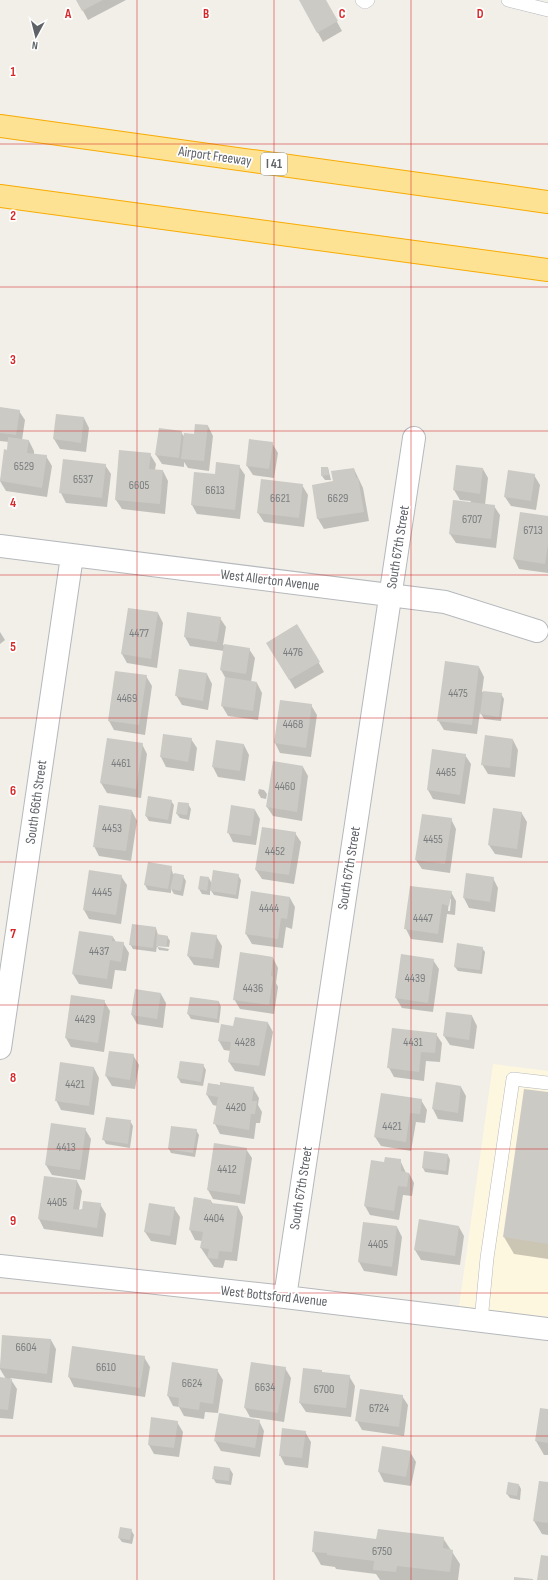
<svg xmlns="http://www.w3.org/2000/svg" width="548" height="1580" font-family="'Sofia Sans Condensed',sans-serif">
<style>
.commercial{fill:#fef7e0}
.shadow{fill:#0003;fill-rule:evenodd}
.building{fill:#cccac5}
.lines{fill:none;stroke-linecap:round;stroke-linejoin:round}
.lane-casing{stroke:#b5b8bc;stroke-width:14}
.street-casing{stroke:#b5b8bc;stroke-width:24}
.highway-casing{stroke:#f9ab00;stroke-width:24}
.lane{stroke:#fff;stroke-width:13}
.street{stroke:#fff;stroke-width:22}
.highway{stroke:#fde293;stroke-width:22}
.grid{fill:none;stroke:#d62828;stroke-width:1;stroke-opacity:0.55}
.labels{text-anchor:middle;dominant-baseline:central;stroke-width:3.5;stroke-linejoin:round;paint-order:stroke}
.number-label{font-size:12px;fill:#7a7d7f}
.shield{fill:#fff;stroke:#8f9295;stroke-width:1}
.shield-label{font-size:13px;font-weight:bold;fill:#5f6368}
.street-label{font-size:14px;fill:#5f6368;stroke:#fff}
.grid-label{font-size:13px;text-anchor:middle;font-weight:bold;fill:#d62828;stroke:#fff;stroke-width:3.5;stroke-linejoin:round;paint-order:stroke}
</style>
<rect width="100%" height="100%" fill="#f1efe8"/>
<path class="commercial" d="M493,1064L548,1071V1317L459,1307Z"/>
<path class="shadow" d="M77,0H126L88,20Z
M300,0H325L342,31L323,42Z
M0,408L19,411L25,420L22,440L29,441L34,451V455L46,456L52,466L47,497L6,491L0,481L9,442L0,441Z
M84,418L89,428L86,452L60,449L54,439Z
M208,426L213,436L209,471L188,468L184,462V467L162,464L156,455L181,432L185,438L195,435Z
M272,443L278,453L274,478L253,475L247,466Z
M150,454L156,464L155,470L163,471L168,481L165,514L122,509L116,500Z
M105,465L111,474L107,507L66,503L61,493Z
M239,466L245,475L240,519L197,514L192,505Z
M328,468L331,480H325L322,476Z
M354,469L363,488L369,521L324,529L318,519L313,486L334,482Z
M483,469L488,478L485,505L494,506L500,515L496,548L456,543L450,534L471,501L460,500L454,490Z
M534,475L540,485L536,510L511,506L505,497Z
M302,485L308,495L304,527L264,522L258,513Z
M548,517V573L519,569L514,559Z
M158,613L163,623L157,668L127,663L122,654Z
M220,618L226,627L223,645L249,649L255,658L251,682L257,683L262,693L258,720L228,716L222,706L226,679L221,670L224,651L190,646L185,637Z
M297,625L324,672L295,689L267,643Z
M0,632L5,640L0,644Z
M479,667L484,677L482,692L501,694L504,699L501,721L484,719L480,712L477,734L444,730L438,720Z
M207,674L212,684L208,710L182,705L176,695Z
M146,676L152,686L145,735L114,730L109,721Z
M311,705L317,715L311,757L280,753L275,743Z
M108,739L142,744L147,754L141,798L107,793L101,783Z
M191,739L197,748L194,771L166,767L161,757Z
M513,740L518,750L515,777L488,774L482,764Z
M244,745L249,755L245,781L218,777L213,767Z
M465,755L471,764L465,804L433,799L428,790Z
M303,767L308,776L302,821L273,816L267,807Z
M259,789L264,790L267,794L266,799L261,798L258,793Z
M171,801L174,805L171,824L149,821L146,816Z
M188,804L191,809L189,820L180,818L177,814Z
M255,810L260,819L256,845L233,842L228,832Z
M132,811L137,821L131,861L99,856L94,846Z
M521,812L527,822L522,858L495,854L489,845Z
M451,819L456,829L450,873L422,869L416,860Z
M295,833L301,842L294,884L262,879L256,870Z
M171,867L173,874L183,876L186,881L183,896L174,894L171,889V893L148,890L145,885Z
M238,875L241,880L238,899L214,895L210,889V895L202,894L199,889L209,878L212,884Z
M121,876L127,885L121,924L89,919L84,910Z
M493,878L498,888L495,912L469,908L464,898Z
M411,887L451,892L456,901L455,915L447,914L443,943L411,939L406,929ZM449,899H451L450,911H448Z
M252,892L290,898L295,907L292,929L286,927L283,948L252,944L246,934Z
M133,925L156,928L158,935L167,936L170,941L169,947L158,945V947L169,949L168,951L159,950L157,946L156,952L133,949L130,944Z
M216,936L222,946L219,968L194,965L188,956Z
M113,937L116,942L123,943L129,953L126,971L115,970L112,989L79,984L73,974Z
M482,948L485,952L482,974L458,971L455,967Z
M273,958L278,968L276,983L278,987L274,1014L240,1009L234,999Z
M433,960L439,969L433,1012L402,1008L396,998Z
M161,994L166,1003L163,1028L137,1024L132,1015Z
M104,1001L110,1011L104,1052L71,1047L66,1038Z
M219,1002L221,1007L219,1023L191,1019L188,1014Z
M472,1016L477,1026L474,1049L450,1045L444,1036Z
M268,1023L273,1032L265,1076L235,1071L229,1062L231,1051L224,1050L219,1041L234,1027Z
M436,1034L442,1043L440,1062L426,1061L424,1081L394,1077L389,1068Z
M133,1055L139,1065L135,1089L112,1086L106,1076Z
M180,1062L203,1065L206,1070L203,1086L181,1083L178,1078Z
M94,1068L99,1078L94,1115L61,1110L56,1100Z
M436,1083L461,1087L466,1096L463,1122L438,1119L433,1109Z
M209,1084L253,1088L259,1098L258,1105L262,1112L260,1123H256L254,1139L220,1134L215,1124L217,1106L213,1105L207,1095Z
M548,1093V1259L514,1254L504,1237Z
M421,1100L427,1110L425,1123L416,1122L411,1151L381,1146L375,1137Z
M130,1121L133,1126L130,1148L106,1144L104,1140Z
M85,1129L91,1139L85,1180L52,1175L46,1165Z
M196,1130L199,1135L195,1157L171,1153L169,1149Z
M246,1149L252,1158L245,1204L213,1199L208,1190Z
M448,1155L450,1160L448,1175L425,1172L423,1168Z
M400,1160L406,1173H409L414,1183L412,1196L403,1195L399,1220L370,1215L365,1206L385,1164Z
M45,1177L77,1181L82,1191L79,1210L100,1204L106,1214L103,1237L44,1229L39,1219Z
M194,1198L211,1201L213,1204L238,1207L243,1217L237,1261L225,1260L223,1268L214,1267L207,1257L201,1248L202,1241L195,1240L190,1230Z
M174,1208L180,1217L176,1245L151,1241L145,1232Z
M397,1227L402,1237L397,1276L364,1271L359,1262Z
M459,1227L464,1236L460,1265L421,1260L415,1250Z
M3,1337L51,1340L56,1349L52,1383L10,1378L17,1389L13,1419L0,1418V1378L6,1379L0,1369Z
M73,1347L144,1357L150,1367L145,1397L74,1387L69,1377Z
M173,1363L217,1370L223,1380L218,1413L205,1412L204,1419L184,1416L179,1407L173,1406L168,1396Z
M285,1368L291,1378L284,1422L250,1417L245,1408Z
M321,1371L323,1373L349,1376L355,1386L351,1417L306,1412L300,1403Z
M402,1396L408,1405L404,1436L362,1430L357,1421Z
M548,1410V1455H544L536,1441Z
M259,1421L264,1431L260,1457L221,1451L215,1441Z
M177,1422L183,1432L179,1457L154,1454L149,1445Z
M305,1432L311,1442L308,1468L285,1465L280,1455Z
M383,1448L410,1452L416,1462L411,1486L384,1482L379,1472Z
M230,1469L233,1474L231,1485L216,1483L213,1478Z
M548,1483V1535L542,1534L534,1521Z
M519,1485L521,1489L520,1500L510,1498L507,1494Z
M131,1530L134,1535L132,1544L122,1542L119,1538Z
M443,1538L460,1564L458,1580H380L376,1574L336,1569L335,1567L321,1565L313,1551L377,1540Z"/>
<path class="building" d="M76,0H103L82,11Z
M299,0H326L338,21L317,33Z
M0,407L20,410L16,435L0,433Z
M56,414L84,417L81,443L53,439Z
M195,424L208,425L204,461L181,459L184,433L194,434Z
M159,428L182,431L179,458L155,455Z
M8,437L29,440L27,453L47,455L42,488L0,481L4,449L7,450Z
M249,439L273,442L269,469L246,466Z
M119,450L151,453L149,469L163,470L160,504L115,500Z
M63,459L106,464L102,498L59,493Z
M216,462L240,465L235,510L191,505L194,472L215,474Z
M456,465L483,468L480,494L453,490Z
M321,467H328L329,475L321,476Z
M354,468L356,478L358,477L364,512L317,519L312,485L333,481L331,471Z
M508,470L535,474L531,501L504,497Z
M261,479L303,484L299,518L257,513Z
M453,500L495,505L491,539L449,534Z
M520,512L548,516V544L545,564L513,559Z
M128,608L158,612L151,659L121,654Z
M187,612L221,617L217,642L184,637Z
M297,624L320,662L289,680L266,643Z
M224,644L250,648L246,674L220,670Z
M445,661L479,666L472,725L437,721Z
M179,669L207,673L203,701L175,696Z
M115,671L147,675L139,725L108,721Z
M225,677L257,682L253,711L221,706Z
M483,691L502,693L499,717L480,714Z
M280,700L312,704L306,748L274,743Z
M163,734L192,738L188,762L160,757Z
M485,735L513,739L510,768L481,765Z
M107,738L143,743L136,789L100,783Z
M216,740L244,744L240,771L212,767Z
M432,749L466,754L460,795L427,790Z
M273,761L303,766L297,812L266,807Z
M148,796L172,800L168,820L145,816Z
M178,802L189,803L187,815L176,814Z
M99,805L132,810L126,851L93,847Z
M231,805L255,809L251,836L227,833Z
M493,808L522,812L517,849L488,845Z
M422,814L452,818L445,864L415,860Z
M262,827L296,832L289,875L255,870Z
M148,862L172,866L168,889L144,885Z
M89,870L122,875L116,915L83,910Z
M213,870L239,874L236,895L210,891Z
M174,873L184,875L181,891L170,889Z
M466,873L494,877L490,902L463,898Z
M200,876L209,877L207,891L198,889Z
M410,886L452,891L449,906L442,904L438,934L404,929Z
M251,891L290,897L287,919L281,918L278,939L245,934Z
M132,924L156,927L153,948L129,945Z
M79,931L113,936L112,941L124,942L121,962L110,960L107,979L72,974Z
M191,932L217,935L213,959L187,956Z
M157,934L168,936L166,947L156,946Z
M457,943L483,947L480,970L454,967Z
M240,952L273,957L271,976L273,977L269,1005L233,1000Z
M401,954L434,959L428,1003L395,998Z
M135,989L161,993L157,1019L131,1015Z
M71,995L105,1000L98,1043L65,1038Z
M190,997L219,1001L217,1019L187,1014Z
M446,1012L472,1015L469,1040L443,1036Z
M235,1017L268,1022L259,1066L228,1062L231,1042L218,1041L221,1024L233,1026Z
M392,1028L437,1033L435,1053L421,1052L419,1072L387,1068Z
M109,1051L134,1054L130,1080L105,1076Z
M180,1061L204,1064L201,1082L177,1078Z
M60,1062L94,1067L89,1106L55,1101Z
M220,1082L254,1087L252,1101H257L255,1114H251L249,1130L213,1124L218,1097L206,1095L208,1083L220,1085Z
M436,1082L461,1086L458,1113L432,1109Z
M524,1089L548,1092V1244L503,1237Z
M381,1093L422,1099L420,1114L410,1113L406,1142L374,1137Z
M106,1117L131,1120L128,1144L102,1140Z
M51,1123L86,1128L80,1170L45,1165Z
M171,1126L197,1129L193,1153L168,1149Z
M214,1143L247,1148L240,1195L207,1190Z
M424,1151L448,1154L446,1171L422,1168Z
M385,1157L401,1159V1171L409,1173L407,1187L398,1186L394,1211L364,1206L371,1160L384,1162Z
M44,1176L77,1180L73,1209L82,1210L83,1201L101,1203L97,1228L38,1219Z
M194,1197L211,1200V1203L238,1206L232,1252L219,1251L218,1259L207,1258L209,1249L200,1248L203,1232L189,1230Z
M149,1203L175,1207L170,1236L144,1232Z
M419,1219L459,1226L455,1256L414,1250Z
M363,1222L397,1226L392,1267L358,1262Z
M2,1335L51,1339L47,1374L0,1368Z
M72,1346L145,1356L140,1388L68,1377Z
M172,1362L218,1369L213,1404L200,1402L199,1410L178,1407L179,1398L167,1396Z
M251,1362L286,1367L278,1413L244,1408Z
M303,1368L322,1370V1372L350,1375L346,1408L299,1403Z
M0,1377L12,1379L8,1410L0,1409Z
M360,1389L403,1395L399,1427L355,1421Z
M540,1408L548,1409V1443L535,1441Z
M219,1413L260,1420L255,1448L214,1441Z
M151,1417L178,1421L174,1448L148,1445Z
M282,1428L306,1431L302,1458L279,1456Z
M382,1446L411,1451L406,1477L378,1472Z
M214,1466L230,1468L229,1481L212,1479Z
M539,1481L548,1482V1523L533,1521Z
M508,1482L519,1484L517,1496L506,1494Z
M120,1527L132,1529L130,1540L118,1538Z
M378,1529L444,1537L443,1548L453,1550L450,1572L397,1566L396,1572L373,1570L374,1561L327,1555V1553L312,1552L314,1531L376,1539Z
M541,1555L548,1556V1580H537Z
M514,1577L533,1579V1580H514Z"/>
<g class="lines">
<defs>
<path id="lane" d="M362,0L365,2L368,0
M508,0L548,10
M481,1321L487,1258L513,1079L548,1083"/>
<path id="street" d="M0,546L445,602L537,631
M0,1048L72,556
M0,1266L285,1297L548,1329
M285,1297L414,438"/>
<path id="highway" d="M0,126L548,202
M0,196L548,270"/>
</defs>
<use href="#lane" class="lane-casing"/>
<use href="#street" class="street-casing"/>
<use href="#highway" class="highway-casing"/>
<use href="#lane" class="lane"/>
<use href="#street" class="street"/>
<use href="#highway" class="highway"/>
</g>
<path class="grid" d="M137,0V1580M274,0V1580M411,0V1580M0,144H548M0,287H548M0,431H548M0,575H548M0,718H548M0,862H548M0,1005H548M0,1149H548M0,1293H548M0,1436H548"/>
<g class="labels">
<g class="number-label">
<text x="24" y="466">6529</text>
<text x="83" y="479">6537</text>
<text x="139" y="485">6605</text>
<text x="215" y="490">6613</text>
<text x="280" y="498">6621</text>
<text x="338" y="498">6629</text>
<text x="472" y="519">6707</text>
<text x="533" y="530">6713</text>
<text x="139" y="633">4477</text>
<text x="293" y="652">4476</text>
<text x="458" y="693">4475</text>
<text x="127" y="698">4469</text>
<text x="293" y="724">4468</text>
<text x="121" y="763">4461</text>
<text x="446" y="772">4465</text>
<text x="285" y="786">4460</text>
<text x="112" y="828">4453</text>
<text x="433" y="839">4455</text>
<text x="275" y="851">4452</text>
<text x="102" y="892">4445</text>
<text x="269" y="908">4444</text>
<text x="423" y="918">4447</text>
<text x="99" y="951">4437</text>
<text x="415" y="978">4439</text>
<text x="253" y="988">4436</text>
<text x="85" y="1019">4429</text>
<text x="245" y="1042">4428</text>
<text x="413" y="1042">4431</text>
<text x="75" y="1084">4421</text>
<text x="236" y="1107">4420</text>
<text x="392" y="1126">4421</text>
<text x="66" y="1147">4413</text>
<text x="227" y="1169">4412</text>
<text x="57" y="1202">4405</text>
<text x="214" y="1218">4404</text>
<text x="378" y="1244">4405</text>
<text x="26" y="1347">6604</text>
<text x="106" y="1367">6610</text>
<text x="192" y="1383">6624</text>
<text x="265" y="1387">6634</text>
<text x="324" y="1389">6700</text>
<text x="379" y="1408">6724</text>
<text x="382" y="1551">6750</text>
</g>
<rect class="shield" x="261" y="153" width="26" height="22" rx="3"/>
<g class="shield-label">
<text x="274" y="164">I 41</text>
</g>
<g class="street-label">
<text transform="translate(215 156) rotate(8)">Airport Freeway</text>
<text transform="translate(398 547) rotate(-81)">South 67th Street</text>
<text transform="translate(270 580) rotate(7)">West Allerton Avenue</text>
<text transform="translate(36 802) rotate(-82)">South 66th Street</text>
<text transform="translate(349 868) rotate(-81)">South 67th Street</text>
<text transform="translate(301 1188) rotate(-81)">South 67th Street</text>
<text transform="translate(274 1296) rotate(6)">West Bottsford Avenue</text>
</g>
</g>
<g class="grid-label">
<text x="68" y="18">A</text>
<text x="206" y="18">B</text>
<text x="342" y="18">C</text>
<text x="480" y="18">D</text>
<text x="13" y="76">1</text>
<text x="13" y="220">2</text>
<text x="13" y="364">3</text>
<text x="13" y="507">4</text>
<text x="13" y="651">5</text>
<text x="13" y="795">6</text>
<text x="13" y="938">7</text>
<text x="13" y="1082">8</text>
<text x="13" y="1225">9</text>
</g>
<g transform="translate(36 36) rotate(187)" stroke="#ffffff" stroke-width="3" paint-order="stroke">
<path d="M0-3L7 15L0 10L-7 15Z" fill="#5f6368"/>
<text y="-6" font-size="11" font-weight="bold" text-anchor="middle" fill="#5f6368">N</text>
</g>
</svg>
